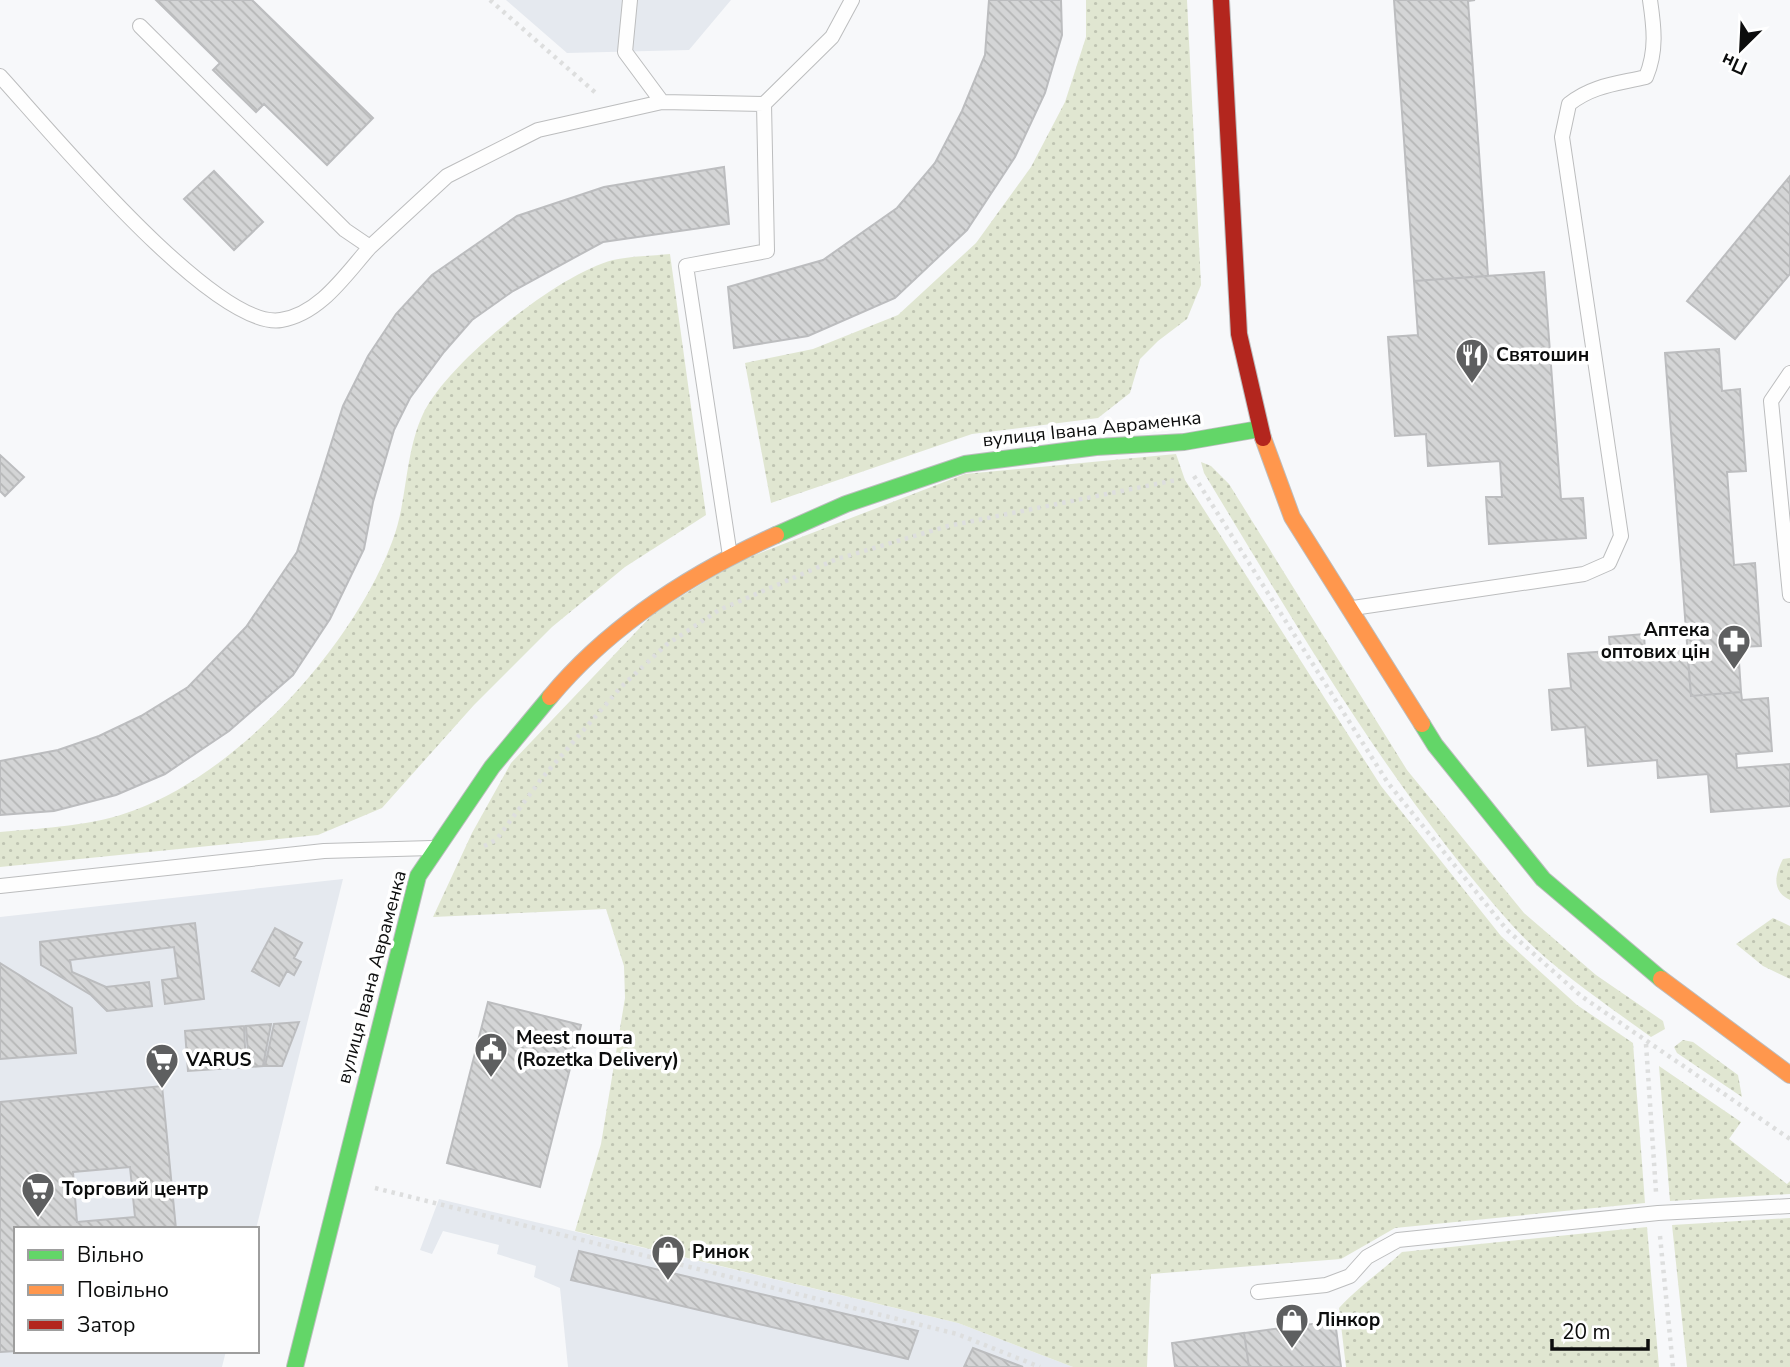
<svg xmlns="http://www.w3.org/2000/svg" width="1790" height="1367" font-family="'Nunito Sans',sans-serif">
<style>
.built{fill:#e5e9ef}
.grass{fill:url(#grass-dots)}
.building{fill:url(#building-back-hatch);stroke:#bcbdbf;stroke-width:2;fill-rule:evenodd}
.lines{fill:none;stroke-linecap:round;stroke-linejoin:round}
.lane-casing{stroke:#bcbdbe;stroke-width:16}
.fast-casing{stroke:#bcbdbe;stroke-width:18}
.slow-casing{stroke:#bcbdbe;stroke-width:18}
.jam-casing{stroke:#bcbdbe;stroke-width:18}
.path{stroke:#dddede;stroke-width:4.5;stroke-dasharray:3.5 5;stroke-linecap:butt}
.lane{stroke:#fefefe;stroke-width:14}
.fast{stroke:#63d668;stroke-width:16}
.slow{stroke:#ff974d;stroke-width:16}
.jam{stroke:#b3261e;stroke-width:16}
.labels{text-anchor:middle;dominant-baseline:central;stroke-width:7;stroke-linejoin:round;paint-order:stroke}
.poi-label{font-size:19px;font-weight:bold;fill:#0c0d0d;stroke:#fff;text-anchor:start}
.street-label{font-size:19px;fill:#0c0d0d;stroke:#fff}
</style>
<defs>
<pattern id="grass-dots" width="8" height="8" patternUnits="userSpaceOnUse" patternTransform="scale(1.75)"><rect width="8" height="8" fill="#e0e6d1"/><path d="M2 2h.1M6 6h.1" fill="none" stroke="#bfc4b2" stroke-width="1.8" stroke-linecap="round"/></pattern>
<pattern id="building-back-hatch" width="6" height="6" patternUnits="userSpaceOnUse" patternTransform="scale(1.75)"><rect width="6" height="6" fill="#d4d5d6"/><path d="M-1 5l2 2M0 0l6 6M5-1l2 2" fill="none" stroke="#b5b6b6"/></pattern>
</defs>
<rect width="100%" height="100%" fill="#f7f8fa"/>
<path class="built" d="M506,0H731L689,50L567,53Z
M343,879L256,1229H16V1351H226L222,1367H0V917Z
M439,1199L958,1323L1073,1367H568L560,1288L534,1277L536,1266L497,1254L499,1245L443,1231L432,1254L420,1250Z"/>
<path class="grass" d="M1086,0H1187L1201,285L1187,319L1158,341L1140,359L1130,393L1098,418L972,434L771,503L745,363L813,349L898,315L976,243L1031,167L1065,102L1086,37Z
M670,254L706,515L625,567L552,627L474,705L382,808L318,835L0,867V832C45,828 93,826 135,810C240,771 353,646 392,542C408,501 404,455 423,414C447,363 558,274 613,260C631,256 652,256 670,254Z
M1176,454L1185,480L1381,786L1501,936L1577,1005L1633,1043L1645,1203L1395,1228L1341,1259L1151,1274L1147,1367H1073L958,1323L575,1231L601,1144L625,998L624,966L606,909L433,917L472,833L511,763L654,613L737,562L965,474Z
M1201,462L1211,466L1229,484L1407,770L1524,913L1596,975L1663,1021L1665,1029L1651,1037C1607,1005 1546,964 1511,924C1390,788 1298,628 1204,473Z
M1790,858V900C1771,891 1775,874 1783,859Z
M1773,918L1790,926V979L1763,966L1736,944Z
M1683,1040L1693,1042L1738,1075L1742,1097L1677,1053L1674,1047Z
M1659,1066L1741,1122L1729,1139L1787,1184L1790,1181V1194L1670,1201Z
M1790,1218V1367H1687L1672,1225Z
M1647,1227L1659,1367H1346L1339,1308C1358,1287 1381,1272 1402,1252Z"/>
<path class="building" d="M156,0H252L373,118L327,165L264,104L256,112L213,70L220,63Z
M989,0H1061L1062,35L1045,93L1015,157L967,230L895,298L808,336L734,348L728,287L823,260L897,208L935,163L962,111L985,55Z
M1394,0H1475L1468,1L1488,276L1414,281Z
M724,167L729,224L603,242L513,291L472,320L444,352L410,398L394,430L373,502L364,549L330,619L293,675L229,731L165,774L116,795L54,811L0,815V761L58,750L99,736L141,716L188,687L246,627L297,552L343,406L368,356L396,314L432,275L517,216L604,187Z
M214,171L263,222L234,250L184,199Z
M1790,176V274L1735,339L1687,301Z
M1544,272L1561,499L1583,498L1586,538L1489,544L1486,497H1502L1500,461L1428,466L1426,434L1395,436L1388,337L1418,335L1414,281Z
M1719,349L1722,391L1740,389L1746,471L1727,472L1734,565L1755,563L1761,646L1738,647L1741,692L1691,696L1665,353Z
M0,455L24,477L5,496L0,491Z
M1644,634L1645,651L1687,648L1691,696L1741,692L1742,700L1768,698L1772,751L1736,754L1737,768L1790,764V806L1711,812L1708,774L1658,778L1657,760L1588,766L1585,727L1552,730L1549,690L1571,688L1568,654L1610,651L1609,637Z
M195,923L204,999L165,1004L162,980L178,978L174,947L70,960L72,972L106,987L149,982L152,1006L107,1011L91,995L41,965L40,942Z
M275,928L302,943L294,958L301,962L294,975L287,971L279,986L252,971Z
M0,963L72,1008L76,1053L0,1059Z
M488,1002L581,1025L540,1187L447,1163Z
M299,1022L282,1066H265L274,1024Z
M271,1024L263,1066L249,1067L246,1026Z
M244,1026L246,1067L188,1071L185,1031Z
M162,1086L176,1229H16V1351L0,1352V1102ZM130,1167L135,1217L77,1222L73,1172Z
M579,1251L918,1331L908,1359L571,1280Z
M1335,1321L1341,1367H1249L1244,1333Z
M1244,1333L1249,1367H1175L1172,1343Z
M973,1348L1023,1367H964Z"/>
<g class="lines">
<defs>
<path id="lane" d="M630,0L625,52L662,102
M140,26L345,230L370,247L447,176L538,130L662,102L764,104L767,251L686,266L730,556
M0,76C46,126 215,331 281,320C320,314 346,274 370,247
M764,104L832,37L852,0
M1790,373L1771,401L1790,595
M1353,608L1584,574L1609,563L1621,536L1562,137L1569,104C1593,85 1617,84 1646,77C1657,51 1654,27 1650,0
M0,886L324,851L432,848
M1258,1292L1326,1285L1350,1276L1367,1257L1398,1240L1658,1213L1790,1206"/>
<path id="fast" d="M776,535L846,504L965,464L1096,447L1184,442L1259,429
M1422,724L1435,745L1543,879L1661,979
M295,1367L418,876L492,767L550,697"/>
<path id="slow" d="M1263,438L1292,517L1422,724
M550,697C610,625 692,573 776,535
M1661,979L1790,1075"/>
<path id="jam" d="M1221,0L1239,334L1263,438"/>
</defs>
<use href="#lane" class="lane-casing"/>
<use href="#fast" class="fast-casing"/>
<use href="#slow" class="slow-casing"/>
<use href="#jam" class="jam-casing"/>
<path class="path" d="M490,0L597,94
M1194,476L1388,783L1507,930L1581,996L1790,1139
M484,846L496,840L542,778L621,687L666,645L719,610L837,559L948,526L1176,480
M1646,1044L1656,1192
M375,1188L957,1334L1040,1367
M1660,1236L1673,1367"/>
<use href="#lane" class="lane"/>
<use href="#fast" class="fast"/>
<use href="#slow" class="slow"/>
<use href="#jam" class="jam"/>
</g>
<defs>
<symbol id="restaurant-pin" viewBox="-11 -11 22 30"><path d="M0 17L-7.5 6A9.5 9.5 0 1 1 7.5 6Z" fill="#5e5f60" stroke="#fff"/><path d="M-5-6h1v4h1v-4h1v4h1v-4h1v5L-1.5 .5V6h-2V.5L-5-1ZM5-6V6H3V1.5H1.5Q1.5-4 5-6Z" fill="#fff"/></symbol>
<symbol id="pharmacy-pin" viewBox="-11 -11 22 30"><path d="M0 17L-7.5 6A9.5 9.5 0 1 1 7.5 6Z" fill="#5e5f60" stroke="#fff"/><path d="M-2-6h4v4h4v4h-4v4h-4v-4h-4v-4h4Z" fill="#fff"/></symbol>
<symbol id="civic-pin" viewBox="-11 -11 22 30"><path d="M0 17L-7.5 6A9.5 9.5 0 1 1 7.5 6Z" fill="#5e5f60" stroke="#fff"/><path d="M-.6-6.5H3V-4.5H.6V-3L4-1V1h2V6H-6V1h2V-1L-.6-3ZM-1.2 2.5V6h2.4V2.5Z" fill="#fff"/></symbol>
<symbol id="supermarket-pin" viewBox="-11 -11 22 30"><path d="M0 17L-7.5 6A9.5 9.5 0 1 1 7.5 6Z" fill="#5e5f60" stroke="#fff"/><path d="M-6-5.5h2.5l.6 2H6L4.5 2H-2.5L-4.4-4H-6ZM-1.5 3.2a1.3 1.3 0 1 0 .1 0ZM3 3.2a1.3 1.3 0 1 0 .1 0Z" fill="#fff"/></symbol>
<symbol id="shop-pin" viewBox="-11 -11 22 30"><path d="M0 17L-7.5 6A9.5 9.5 0 1 1 7.5 6Z" fill="#5e5f60" stroke="#fff"/><path d="M-5-2.5h2.3a2.7 3.5 0 0 1 5.4 0H5L5.5 6h-11ZM-1.5-2.5h3a1.5 2.3 0 0 0-3 0Z" fill="#fff"/></symbol>
</defs>
<g fill-rule="evenodd">
<use href="#restaurant-pin" x="1453" y="336" width="38" height="52"/>
<use href="#pharmacy-pin" x="1715" y="622" width="38" height="52"/>
<use href="#civic-pin" x="472" y="1030" width="38" height="52"/>
<use href="#supermarket-pin" x="143" y="1041" width="38" height="52"/>
<use href="#supermarket-pin" x="19" y="1170" width="38" height="52"/>
<use href="#shop-pin" x="649" y="1233" width="38" height="52"/>
<use href="#shop-pin" x="1273" y="1301" width="38" height="52"/>
</g>
<g class="labels">
<g class="poi-label">
<text x="1496" y="355">Святошин</text>
<text x="1710" y="630" text-anchor="end">Аптека<tspan x="1710" dy="22">оптових цін</tspan></text>
<text x="516" y="1038">Meest пошта<tspan x="516" dy="22">(Rozetka Delivery)</tspan></text>
<text x="186" y="1060">VARUS</text>
<text x="62" y="1189">Торговий центр</text>
<text x="692" y="1252">Ринок</text>
<text x="1316" y="1320">Лінкор</text>
</g>
<g class="street-label">
<text transform="translate(1092 429) rotate(-6)">вулиця Івана Авраменка</text>
<text transform="translate(372 977) rotate(-75)">вулиця Івана Авраменка</text>
</g>
</g>
<rect x="14" y="1227" width="245" height="126" fill="#ffffff" stroke="#9e9e9e" stroke-width="2"/>
<rect x="28" y="1250" width="35" height="10" fill="#63d668" stroke="#9e9e9e" stroke-width="2"/>
<text x="77" y="1262" font-size="21" fill="#0c0d0d">Вільно</text>
<rect x="28" y="1285" width="35" height="10" fill="#ff974d" stroke="#9e9e9e" stroke-width="2"/>
<text x="77" y="1297" font-size="21" fill="#0c0d0d">Повільно</text>
<rect x="28" y="1320" width="35" height="10" fill="#b3261e" stroke="#9e9e9e" stroke-width="2"/>
<text x="77" y="1332" font-size="21" fill="#0c0d0d">Затор</text>
<g transform="translate(1741 49) rotate(204)" stroke="#ffffff" stroke-width="5" paint-order="stroke">
<path d="M0-5L12 26L0 18L-12 26Z" fill="#0c0d0d"/>
<text y="-10" font-size="19" font-weight="bold" text-anchor="middle" fill="#0c0d0d">Пн</text>
</g>
<path d="M1552 1339v10h96v-10" fill="none" stroke="#0c0d0d" stroke-width="3.5"/>
<text x="1562" y="1339" font-size="21" fill="#0c0d0d" stroke="#ffffff" stroke-width="5" paint-order="stroke">20 m</text>
</svg>
